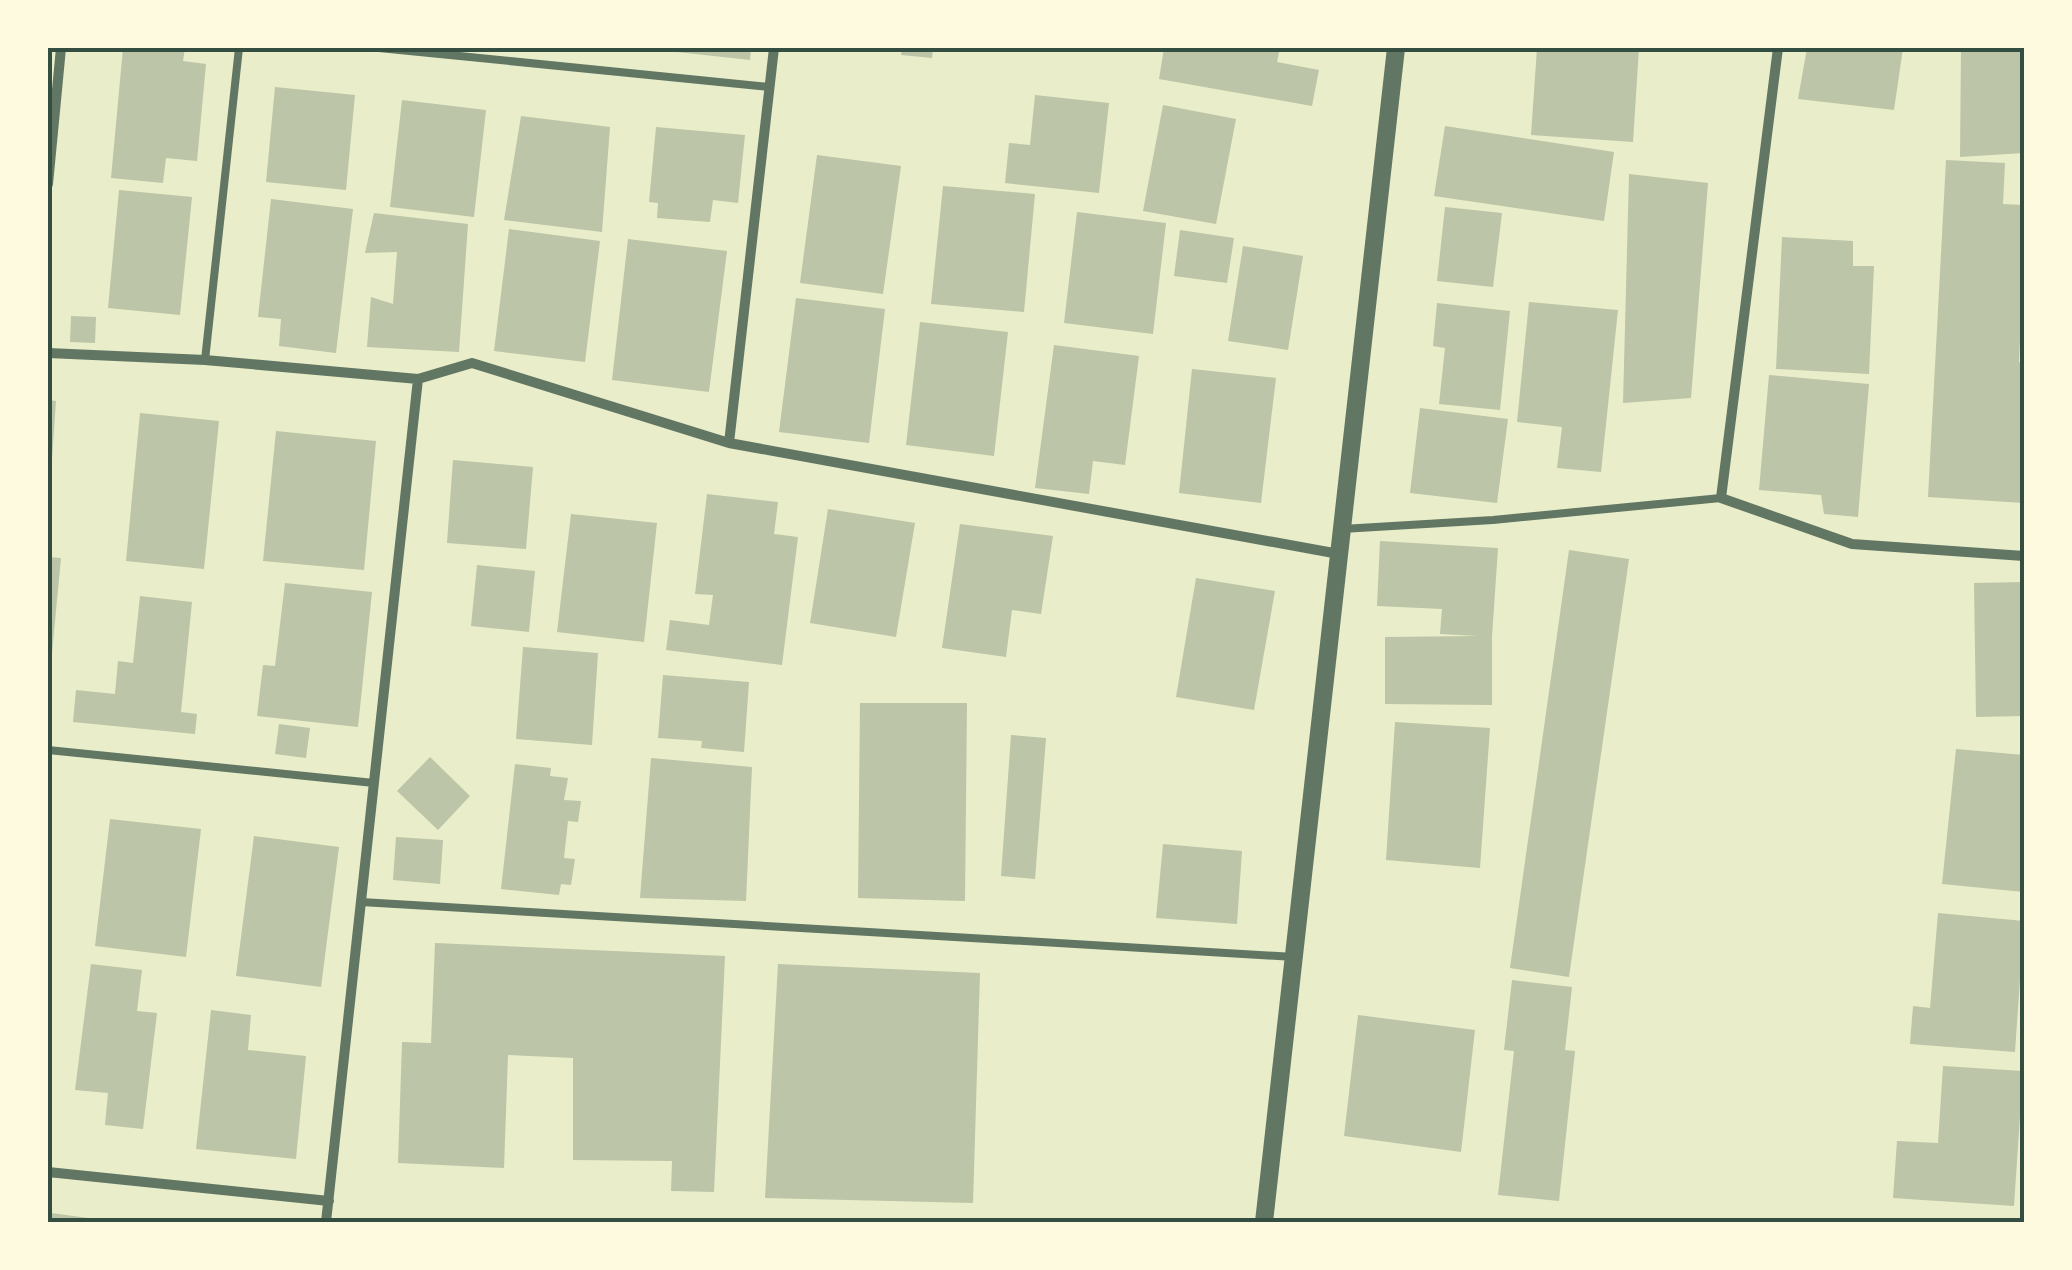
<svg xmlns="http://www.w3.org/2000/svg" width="2072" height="1270" font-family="'Crimson Pro',serif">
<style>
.building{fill:#bcc5a7}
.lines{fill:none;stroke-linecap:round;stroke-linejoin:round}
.service{stroke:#617663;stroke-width:8}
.minor{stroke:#617663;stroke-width:10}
.tertiary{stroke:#617663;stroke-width:18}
.neatline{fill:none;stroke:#344e41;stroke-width:4}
</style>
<rect width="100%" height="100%" fill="#e9edc9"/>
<path class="building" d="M123,48H185L183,61L206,64L197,161L166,158L163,183L111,178Z
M659,48H751L750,60L659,50Z
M902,48H933L932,58L901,55Z
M1164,48H1280L1277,62L1319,70L1312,106L1159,79Z
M1537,48H1639L1633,142L1531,135Z
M1807,48H1903L1894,110L1798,99Z
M1961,48H2024V153L1960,157Z
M275,87L355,95L346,190L266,182Z
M1035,95L1109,103L1099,193L1005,183L1009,143L1030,145Z
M402,100L486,110L474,217L390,207Z
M1163,105L1236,119L1216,224L1143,211Z
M521,116L610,127L602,232L504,220Z
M1445,126L1614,152L1604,221L1434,196Z
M656,127L745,135L738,203L713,200L710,222L657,218L658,203L649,202Z
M817,155L901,166L883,294L800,283Z
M1946,160L2005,163L2003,204L2024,205V255L2019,362L2024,363V503L1928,497Z
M1629,174L1708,183L1691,398L1623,403Z
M943,186L1035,194L1024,312L931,304Z
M119,190L192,197L180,315L108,308Z
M271,199L353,209L336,353L279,346L281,319L258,317Z
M1445,207L1502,213L1493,287L1437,281Z
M1077,212L1166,223L1153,334L1064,323Z
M374,213L468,224L459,352L367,347L371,297L393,304L397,252L365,253Z
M509,229L600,241L585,362L494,351Z
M1180,230L1234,238L1227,283L1174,276Z
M1782,237L1853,241V266H1874L1869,374L1776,369Z
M628,239L727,251L709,392L612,380Z
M1243,246L1303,256L1288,350L1228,341Z
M796,298L885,309L869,443L779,432Z
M1529,302L1618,310L1601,472L1557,468L1562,427L1517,422Z
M1437,303L1510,311L1500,410L1439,404L1445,348L1433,346Z
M71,316L96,317L95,343L70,342Z
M920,322L1008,332L994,456L906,445Z
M1054,345L1139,356L1125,465L1093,461L1089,494L1035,488Z
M1192,369L1276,378L1261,503L1179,493Z
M1769,375L1869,384L1858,517L1824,514L1821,495L1759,490Z
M48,400L56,401L50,488H48Z
M1420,408L1508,419L1497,503L1410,493Z
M140,413L219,421L204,569L126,561Z
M276,431L376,441L364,570L263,561Z
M453,460L533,467L526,549L447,543Z
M707,494L778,502L774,534L798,537L782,665L666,650L670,620L709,625L713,595L695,594Z
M828,509L915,523L896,637L810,623Z
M571,514L657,523L644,642L557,632Z
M960,524L1053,536L1041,614L1012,610L1006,657L942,648Z
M1380,541L1498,548L1492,637V705L1385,704V637L1478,636L1440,634L1442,609L1377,606Z
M1569,550L1629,559L1569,977L1510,968Z
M48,557L61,558L50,674L48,673Z
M477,565L535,571L529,632L471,626Z
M1196,578L1275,591L1254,710L1176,697Z
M2024,582V716L1976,717L1974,583Z
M285,583L372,592L358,727L257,716L263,665L275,666Z
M140,596L192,602L181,712L197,714L195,734L73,722L76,690L115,694L118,661L133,663Z
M523,647L598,653L592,745L516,739Z
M663,675L749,682L744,752L701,748L702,741L658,738Z
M860,703H967L965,901L858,898Z
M1395,722L1490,728L1480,868L1386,860Z
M279,724L310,728L306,758L275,754Z
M1011,735L1046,738L1035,879L1001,876Z
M1956,749L2024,755V892L1942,884Z
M430,757L470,796L438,830L397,791Z
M651,758L752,767L746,901L640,898Z
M515,764L551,768L550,776L568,778L564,800L581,801L578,822L568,821L564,858L575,859L571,885L561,884L559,895L501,889Z
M110,819L201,829L186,957L95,946Z
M254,836L339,847L321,987L236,976Z
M396,837L443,840L440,884L393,880Z
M1163,844L1242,851L1237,924L1156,918Z
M1938,913L2024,921L2015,1052L1910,1044L1913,1006L1930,1008Z
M435,943L725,956L714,1192L671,1191L672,1161L573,1160V1058L508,1055L504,1168L398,1163L402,1042L431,1043Z
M91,964L142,970L137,1011L157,1013L143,1129L105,1125L108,1093L75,1090Z
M778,964L980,973L973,1203L765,1198Z
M1512,980L1572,987L1565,1050L1575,1051L1559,1201L1498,1195L1514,1051L1504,1050Z
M211,1010L251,1015L248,1050L306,1056L296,1159L196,1149Z
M1358,1015L1475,1030L1461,1152L1344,1136Z
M1943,1066L2023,1071L2014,1206L1893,1198L1897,1141L1938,1143Z
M51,1213L103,1220V1222H50Z"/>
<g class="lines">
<path class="service" d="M379,48L770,87
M205,360L239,48
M1342,529L1493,520L1721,498
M48,750L374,783
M361,902L1294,957"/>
<path class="minor" d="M1778,48L1721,498L1852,544L2024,556
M48,184L61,48
M48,353L205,360L418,379L472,363L729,443L1339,554
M729,443L774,48
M48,1172L329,1201
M326,1222L418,379"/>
<path class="tertiary" d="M1264,1222L1396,48"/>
</g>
<rect width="2072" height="1270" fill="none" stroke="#fefae0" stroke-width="100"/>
<rect x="50" y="50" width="1972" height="1170" class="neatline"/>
</svg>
